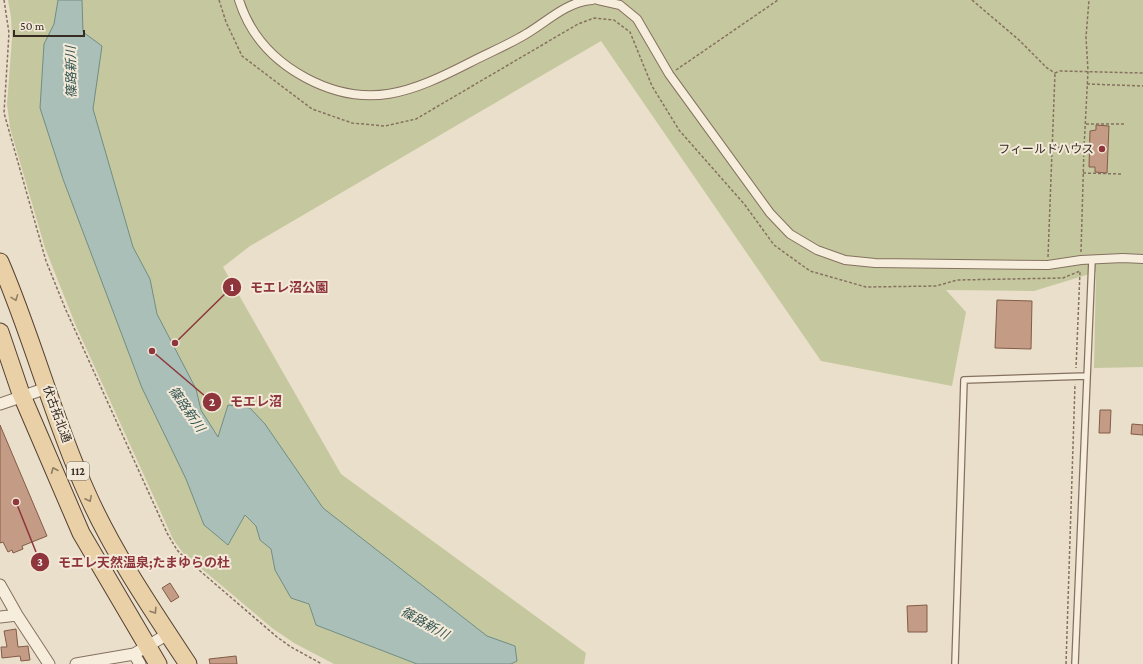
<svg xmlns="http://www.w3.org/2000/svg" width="1143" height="664" font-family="'Crimson Pro','Noto Sans JP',serif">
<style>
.green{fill:#c5c89e}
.water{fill:#aabfb8;stroke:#718d84}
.building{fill:#c49b84;stroke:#825c48}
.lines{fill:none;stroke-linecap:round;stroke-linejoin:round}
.service-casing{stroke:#857160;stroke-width:8}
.pedestrian-casing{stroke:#857160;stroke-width:10}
.minor-casing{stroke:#857160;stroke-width:13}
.primary-casing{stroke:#544033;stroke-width:19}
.path{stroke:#857160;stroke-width:1.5;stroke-dasharray:3 2;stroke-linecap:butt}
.service{stroke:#f6eddc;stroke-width:5.5}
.pedestrian{stroke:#f6eddc;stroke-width:8}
.minor{stroke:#f6eddc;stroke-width:11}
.primary{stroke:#e9d0a6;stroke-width:17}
.oneway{stroke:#907e64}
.poi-dot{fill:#8e363c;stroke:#f3e9d9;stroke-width:1.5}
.labels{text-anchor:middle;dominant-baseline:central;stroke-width:4;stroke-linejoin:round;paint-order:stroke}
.shield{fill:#f3e9d9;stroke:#6f6459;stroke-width:1}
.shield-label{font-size:11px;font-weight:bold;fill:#372b22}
.poi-label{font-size:12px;fill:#372b22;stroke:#f3e9d9;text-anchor:end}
.street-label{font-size:12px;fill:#372b22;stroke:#f3e9d9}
.water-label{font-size:13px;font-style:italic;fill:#335551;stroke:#f3e9d9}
.leader{fill:none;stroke:#8e363c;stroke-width:1.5}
.callout-dot{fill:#8e363c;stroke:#f3e9d9;stroke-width:1.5}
.mark-label{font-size:12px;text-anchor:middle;font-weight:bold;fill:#fff}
.callout-label{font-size:13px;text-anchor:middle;font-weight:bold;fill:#8e363c;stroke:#f3e9d9;stroke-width:4;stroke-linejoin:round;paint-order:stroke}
</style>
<rect width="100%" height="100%" fill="#eadfca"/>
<path class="green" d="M8,0H1143V367L1094,368L1096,272L1034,291L946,290L966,312L952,386L821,361L601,41L250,246L223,267L341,474L586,653L584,664H334L294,643L272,628L183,553L173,539L76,326L45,248L10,128L7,104L12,39L11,17Z"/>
<path class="water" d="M58,0H82L83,32L102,46L93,109L133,247L150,279L157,314L196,389L201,410L218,437L228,405L250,408L265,424L323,508L487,636L515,646L517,661L511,664H417L316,625L309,604L291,598L275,570L271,549L260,540L256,526L245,515L228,545L204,525L186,479L142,388L63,179L40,108L44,44L54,24Z"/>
<path class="building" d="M1096,125L1109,126L1107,173L1095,172V167H1089L1090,131L1096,130Z
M997,300L1032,301L1031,349L995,348Z
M1100,410H1111L1110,433H1099Z
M1132,424L1143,425V435L1131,434Z
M0,425L47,536L22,546L23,549L13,553L12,550L8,552L3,542L0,543Z
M170,583L179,597L171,602L162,588Z
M927,605V632H908L907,606Z
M16,629L18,647L28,646L30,660L21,661L20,656L2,658L1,647H7L4,631Z
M236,656L237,664H210L209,659Z"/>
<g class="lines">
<defs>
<path id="service" d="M955,664L964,380L1087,376
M1075,664L1092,260"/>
<path id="pedestrian" d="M239,0C250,35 274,61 306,78C368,111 412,92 469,63C488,53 508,45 526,34C548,21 566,2 592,0
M598,0L620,5L637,19L669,74L770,213L790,234L817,250L845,260L875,263L1048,265L1081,260L1123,258L1143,259"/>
<path id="minor" d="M0,404L47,388
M0,585L17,615L49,664
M0,617L17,615
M134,654L140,664
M76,664L134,654L168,634"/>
<path id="primary" d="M0,262C32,336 52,415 85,489C112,551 151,608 188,664
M0,332L20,391L81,533L158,664"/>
</defs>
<use href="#service" class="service-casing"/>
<use href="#pedestrian" class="pedestrian-casing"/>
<use href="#minor" class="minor-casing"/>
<use href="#primary" class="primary-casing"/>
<path class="path" d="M4,0L9,33L4,113L46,261L65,308L167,533L177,550L185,558L277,637L291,647L322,664
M219,0L226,22L242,56L312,109L352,123L385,126L416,119L578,24L594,18L614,20L630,32L652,86L679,130L745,205L774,245L810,271L866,287L936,286L957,280L1063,278L1080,271L1076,368
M972,0L1019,40L1047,68L1055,73
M676,70L778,0
M1055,73L1060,71L1143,73
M1087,84L1143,86
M1086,124H1124
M1053,147L1084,148L1088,71L1086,37L1089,0
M1083,173L1122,174
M1081,252L1084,148
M1048,257L1055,73
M1066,664L1075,384"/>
<use href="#service" class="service"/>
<use href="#pedestrian" class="pedestrian"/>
<use href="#minor" class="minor"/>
<use href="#primary" class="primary"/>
</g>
<defs><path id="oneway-chevron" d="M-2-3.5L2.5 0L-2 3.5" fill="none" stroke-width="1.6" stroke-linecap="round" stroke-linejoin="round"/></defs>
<g class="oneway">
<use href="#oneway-chevron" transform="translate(15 298) rotate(69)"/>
<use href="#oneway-chevron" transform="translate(54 470) rotate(-113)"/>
<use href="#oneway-chevron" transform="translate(89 499) rotate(64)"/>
<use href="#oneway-chevron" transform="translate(154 611) rotate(57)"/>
</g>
<circle class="poi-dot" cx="1102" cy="149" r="4"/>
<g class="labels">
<rect class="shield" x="67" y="462" width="22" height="18" rx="3"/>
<g class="shield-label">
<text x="78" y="471">112</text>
</g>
<g class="poi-label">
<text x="1094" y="149">フィールドハウス</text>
</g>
<g class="street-label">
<text transform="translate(57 414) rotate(70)">伏古拓北通</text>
</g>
<g class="water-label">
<text transform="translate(71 72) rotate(-91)">篠路新川</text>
<text transform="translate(187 409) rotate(55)">篠路新川</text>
<text transform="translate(425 623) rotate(29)">篠路新川</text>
</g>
</g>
<path class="leader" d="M175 343L232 287M152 351L212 402M16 502L40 562"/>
<g class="callout-dot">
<circle cx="175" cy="343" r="4"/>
<circle cx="152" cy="351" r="4"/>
<circle cx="16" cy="502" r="4"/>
<circle cx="232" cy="287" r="10"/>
<circle cx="212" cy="402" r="10"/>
<circle cx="40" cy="562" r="10"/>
</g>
<g class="mark-label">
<text x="232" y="291">1</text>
<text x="212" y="406">2</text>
<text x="40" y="566">3</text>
</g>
<g class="callout-label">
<text x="289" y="292">モエレ沼公園</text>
<text x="256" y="406">モエレ沼</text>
<text x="144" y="567">モエレ天然温泉;たまゆらの杜</text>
</g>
<path d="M14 30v6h70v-6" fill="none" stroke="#372b22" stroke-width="2"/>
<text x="20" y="30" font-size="12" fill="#372b22" stroke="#f3e9d9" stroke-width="3" paint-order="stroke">50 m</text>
</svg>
